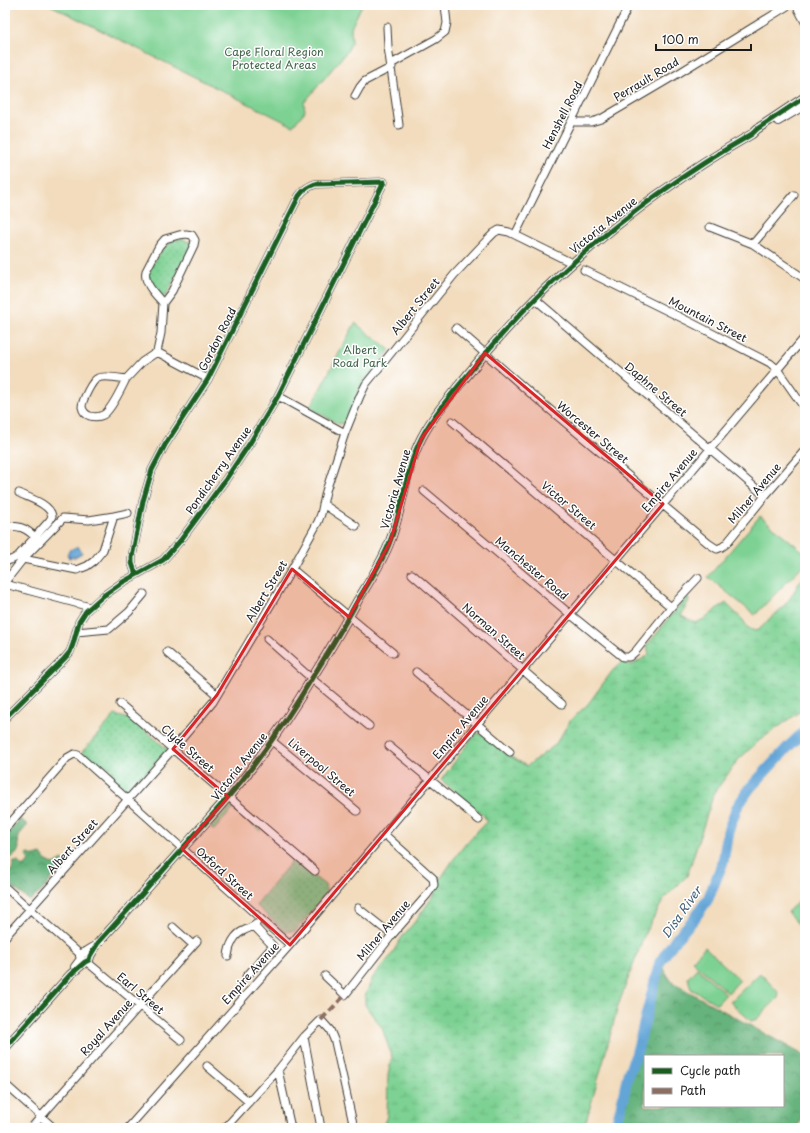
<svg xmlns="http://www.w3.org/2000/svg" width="810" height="1133" font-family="'Playpen Sans',sans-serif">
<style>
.grass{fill:url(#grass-dots);stroke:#4c7658}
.forest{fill:url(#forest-crowns);stroke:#41684c;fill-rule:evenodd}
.wetland{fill:url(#wetland-marsh);stroke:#4c7658}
.green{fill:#7dd193;stroke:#4c7658}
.water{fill:url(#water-ripples);stroke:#40607a}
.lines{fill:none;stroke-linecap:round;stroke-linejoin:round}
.river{stroke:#63a5d7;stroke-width:11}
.minor-casing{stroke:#3c3934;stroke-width:9}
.tertiary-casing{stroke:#3c3934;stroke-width:10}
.minor{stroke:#fff;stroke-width:7}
.tertiary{stroke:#fff;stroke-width:8}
.quiet{stroke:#8d6e63;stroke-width:4;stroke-dasharray:8 4;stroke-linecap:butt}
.cycleway-casing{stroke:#fff;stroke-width:8}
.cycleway{stroke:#1b5e20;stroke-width:5}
.marked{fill:#d62828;fill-opacity:0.2;stroke:#d62828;stroke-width:3;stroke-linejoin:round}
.labels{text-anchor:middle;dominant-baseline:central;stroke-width:3;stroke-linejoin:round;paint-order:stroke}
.park-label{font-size:11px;fill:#43644c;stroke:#fff}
.street-label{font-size:11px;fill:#1c1c1c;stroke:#fff}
.water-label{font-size:12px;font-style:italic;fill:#40607a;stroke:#fff}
</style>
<defs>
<pattern id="grass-dots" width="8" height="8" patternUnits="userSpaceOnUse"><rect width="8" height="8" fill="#7dd193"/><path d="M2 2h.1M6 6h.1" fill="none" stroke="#6bb37e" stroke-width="1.8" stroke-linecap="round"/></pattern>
<pattern id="forest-crowns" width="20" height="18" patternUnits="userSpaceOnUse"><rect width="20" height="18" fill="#66b37d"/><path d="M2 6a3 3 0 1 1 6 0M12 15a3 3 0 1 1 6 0" fill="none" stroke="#539166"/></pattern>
<pattern id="wetland-marsh" width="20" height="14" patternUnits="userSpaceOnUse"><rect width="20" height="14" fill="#7dd193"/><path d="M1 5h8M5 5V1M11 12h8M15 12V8" fill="none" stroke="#6bb37e"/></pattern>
<pattern id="water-ripples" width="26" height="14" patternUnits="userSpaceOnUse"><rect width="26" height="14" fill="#63a5d7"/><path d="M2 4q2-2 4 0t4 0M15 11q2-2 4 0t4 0" fill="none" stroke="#5186ae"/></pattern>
</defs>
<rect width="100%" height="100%" fill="#fff"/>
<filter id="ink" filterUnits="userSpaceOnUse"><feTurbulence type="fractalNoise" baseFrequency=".025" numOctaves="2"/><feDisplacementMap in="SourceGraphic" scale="8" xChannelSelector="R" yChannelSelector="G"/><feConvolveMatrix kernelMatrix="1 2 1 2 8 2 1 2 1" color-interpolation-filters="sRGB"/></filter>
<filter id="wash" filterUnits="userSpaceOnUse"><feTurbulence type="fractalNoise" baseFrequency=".012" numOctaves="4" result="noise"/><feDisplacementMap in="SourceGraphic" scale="16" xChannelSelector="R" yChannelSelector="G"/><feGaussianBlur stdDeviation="0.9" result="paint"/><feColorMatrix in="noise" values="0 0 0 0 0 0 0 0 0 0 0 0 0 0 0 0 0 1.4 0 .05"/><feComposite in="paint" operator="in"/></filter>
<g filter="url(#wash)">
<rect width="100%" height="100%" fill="#f2dcbd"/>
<path class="grass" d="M176,239H184L188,242L191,240L192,245L166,296H162L153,287L147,275C156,259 159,249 176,239Z
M115,715L133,720L168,750L130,790H125L110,778L112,771L106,765L102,770L82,752Z
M231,805L234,806L262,829L260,831L234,809L230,812L214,830L210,827L227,808Z
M295,857L314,873L313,876L325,885L327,894L295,931L285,932L256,905Z"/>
<path class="forest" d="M20,819L28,825C25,828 20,833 19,837C17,842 21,848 17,853C14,857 8,858 5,863V837Z
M29,854L34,856L41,854L45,860L55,865L62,859L64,862L44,889L30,901L5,881V868L8,871L11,872L14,862H18L23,867L26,865L29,861L26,855Z
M660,962C666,970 667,978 675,984L805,1056V1108L797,1128H615L621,1107L628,1074L636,1055ZM645,1056H783V1106H645Z"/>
<path class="wetland" d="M805,573V707L797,714L760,740L739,759L714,793L687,876L664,899L645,933L618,1006L604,1059L584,1128H382L387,1116L388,1075L392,1057L382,1028L365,1005V996L373,977L390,957L402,937L417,919L434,895L439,881L453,860L467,842L487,821L483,815L441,780L476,733L484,735L508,755L527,766L555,745L570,721L588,704L613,670L624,661L632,665L649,655L647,645L659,631L665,622L676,610L681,603L688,597L689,601L686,606L681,616L696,623L709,616L716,609L726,603L743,620L748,628L755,631L762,627L770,618L780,611L791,597Z"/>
<path class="green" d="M50,5H362L351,28L352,41L348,50L304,103L305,111L293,126Z
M355,323L390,350L360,387L349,416L345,423L339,424L310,408Z
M760,516L805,553V563L755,615L708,577Z
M805,896V932L789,914L788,911Z
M705,947L740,980L728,993L692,961Z
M697,968L726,994L717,1004L691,989L688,978Z
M760,973L779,993L778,998L757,1019L751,1021L730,1002Z"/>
<path class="water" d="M78,546L82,553L75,557L69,558L67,554L70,550Z"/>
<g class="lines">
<path class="river" d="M615,1128L621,1107L628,1074L636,1055L660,962L675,940L694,919L708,899L723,862L728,831L737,807L750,788L789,746L805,731"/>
</g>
</g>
<g filter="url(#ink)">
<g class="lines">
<defs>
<path id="minor" d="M796,5L805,22
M387,27L388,47L399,125
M391,64L436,39L445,32L447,23L445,5
M355,96L360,87L365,81L392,67
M571,122H591L601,119L679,73L789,5
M710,227L753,244L805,279
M515,235L629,5
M753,244L794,195
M584,270L692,323L770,363L777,369L805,409
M535,299L765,496
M456,328L529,392L708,543L717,549L722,547L726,544L765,496L805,450
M157,352L208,379
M126,379C122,387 111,411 103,415C99,417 94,417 90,416C87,415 83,412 82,407C82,401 92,380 98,378C104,375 119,378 126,379L142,362L157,352L161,333L163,303L172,291L194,245L195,240L192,235L186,234L179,235L165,239L159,246L146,271C143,283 156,295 163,303
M278,396L345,433
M452,421L671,607
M424,491L570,614L623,657H629L635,652L671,607L698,578
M323,504L356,526
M5,526C19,526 25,527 35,537
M23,559L63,518L89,520L114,516
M5,562L13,559L18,556L50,520L52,516C50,504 29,498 19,493
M292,569L393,653
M412,574L562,704
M5,582L23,559L77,570L87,566L94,561L103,550L114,516L128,513
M5,584L90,607
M76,632L109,629L129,612L144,594
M267,639L312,679L369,726
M167,652L217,695
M416,672L510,752
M120,704L315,871
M5,718L64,659L70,652L73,644L79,622L86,611L103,596L123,582L163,560L180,541L226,479L250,443L278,396L384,182L315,184C308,187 304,189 299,196L208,379L165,445L152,470L143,501L132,557V563L136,575
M272,741L357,811
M389,746L479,820
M5,829L67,758L74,754L78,755L290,945
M5,887L81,955
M358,908L392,935
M173,927L193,945
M5,937L173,749L213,702L292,569L318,522L321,514L326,491L345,433L360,396L366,384L454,275L488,239L494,233L499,230L509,232L572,263
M228,956C229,946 234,934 245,930C249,928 253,927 256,924
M87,962L181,1040
M325,976L345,995L392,935L427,895L434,885L433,878L384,834
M246,977L273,946L254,926
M304,1037L321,1128
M207,1066L249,1102
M278,1070L291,1128
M5,1084L54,1128
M31,1128L197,941
M128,1128L290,945L805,337
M225,1128L278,1070L304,1037L321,1020L330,1030L335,1042L354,1128"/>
<path id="tertiary" d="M778,121L805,105
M75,967L81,959L80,956L81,954L86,952L94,947
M5,1048L70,975L85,962L89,960L90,956L98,943C129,909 160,874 190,840C213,814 236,790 256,762C276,735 295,707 312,678C328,653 343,627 358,600C369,582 381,564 389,544C403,510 404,471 422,437C434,414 452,394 469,373C548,274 642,197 752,134L757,129L805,97"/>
</defs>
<use href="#minor" class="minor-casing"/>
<use href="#tertiary" class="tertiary-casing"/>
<use href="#minor" class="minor"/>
<use href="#tertiary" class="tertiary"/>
<path class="quiet" d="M321,1020L345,995"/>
<defs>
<path id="cycleway" d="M5,718L64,659L70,652L73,644L79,622L86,611L103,596L123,582L163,560L180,541L226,479L250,443L278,396L384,182L315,184C308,187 304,189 299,196L208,379L165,445L152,470L143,501L132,557V563L136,575
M5,1048L70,975L85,962L89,960L90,956L98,943C129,909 160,874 190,840C213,814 236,790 256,762C276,735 295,707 312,678C328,653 343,627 358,600C369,582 381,564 389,544C403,510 404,471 422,437C434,414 452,394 469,373C548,274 642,197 752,134L757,129L805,97"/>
</defs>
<use href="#cycleway" class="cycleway-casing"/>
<use href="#cycleway" class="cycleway"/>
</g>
</g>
<path class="marked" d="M485,353L663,504L290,945L182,849L228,797L173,749L217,695L292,569L349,617L390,542L421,439Z"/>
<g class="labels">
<g class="park-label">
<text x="274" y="51">Cape Floral Region<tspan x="274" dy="13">Protected Areas</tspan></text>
<text x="360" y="349">Albert<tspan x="360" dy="13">Road Park</tspan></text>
</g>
<g class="street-label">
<text transform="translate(646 79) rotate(-31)">Perrault Road</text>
<text transform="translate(562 115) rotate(-63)">Henshell Road</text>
<text transform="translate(603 225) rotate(-39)">Victoria Avenue</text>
<text transform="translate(415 306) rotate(-51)">Albert Street</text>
<text transform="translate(708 319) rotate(27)">Mountain Street</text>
<text transform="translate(217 339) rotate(-63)">Gordon Road</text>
<text transform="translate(656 389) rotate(40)">Daphne Street</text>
<text transform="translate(593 432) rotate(40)">Worcester Street</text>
<text transform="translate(218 470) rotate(-55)">Pondicherry Avenue</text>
<text transform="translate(669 480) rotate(-50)">Empire Avenue</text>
<text transform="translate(395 489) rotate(-74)">Victoria Avenue</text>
<text transform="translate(754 493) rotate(-50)">Milner Avenue</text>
<text transform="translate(569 505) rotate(40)">Victor Street</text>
<text transform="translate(532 568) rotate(40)">Manchester Road</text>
<text transform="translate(266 591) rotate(-59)">Albert Street</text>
<text transform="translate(494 631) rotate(41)">Norman Street</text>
<text transform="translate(460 727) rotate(-50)">Empire Avenue</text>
<text transform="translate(188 748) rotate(41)">Clyde Street</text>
<text transform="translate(239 766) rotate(-52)">Victoria Avenue</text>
<text transform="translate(322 767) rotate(40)">Liverpool Street</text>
<text transform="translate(72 846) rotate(-48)">Albert Street</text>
<text transform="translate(225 873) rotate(42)">Oxford Street</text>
<text transform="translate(383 930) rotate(-50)">Milner Avenue</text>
<text transform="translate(250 973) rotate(-48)">Empire Avenue</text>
<text transform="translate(141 993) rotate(40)">Earl Street</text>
<text transform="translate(106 1027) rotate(-48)">Royal Avenue</text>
</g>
<g class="water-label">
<text transform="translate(681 912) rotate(-55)">Disa River</text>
</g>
</g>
<rect width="810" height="1133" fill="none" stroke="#fff" stroke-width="20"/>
<rect x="644" y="1055" width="140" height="52" fill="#ffffff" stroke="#a4a4a4"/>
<rect x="652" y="1068" width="20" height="6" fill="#1b5e20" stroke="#a4a4a4"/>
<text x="680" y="1075" font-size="12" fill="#1c1c1c">Cycle path</text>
<rect x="652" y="1088" width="20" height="6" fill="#8d6e63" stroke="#a4a4a4"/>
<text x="680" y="1095" font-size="12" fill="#1c1c1c">Path</text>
<path d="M656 44v6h95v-6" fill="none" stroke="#1c1c1c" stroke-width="2"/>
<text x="662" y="44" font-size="12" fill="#1c1c1c" stroke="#ffffff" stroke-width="3" paint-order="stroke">100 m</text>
</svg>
